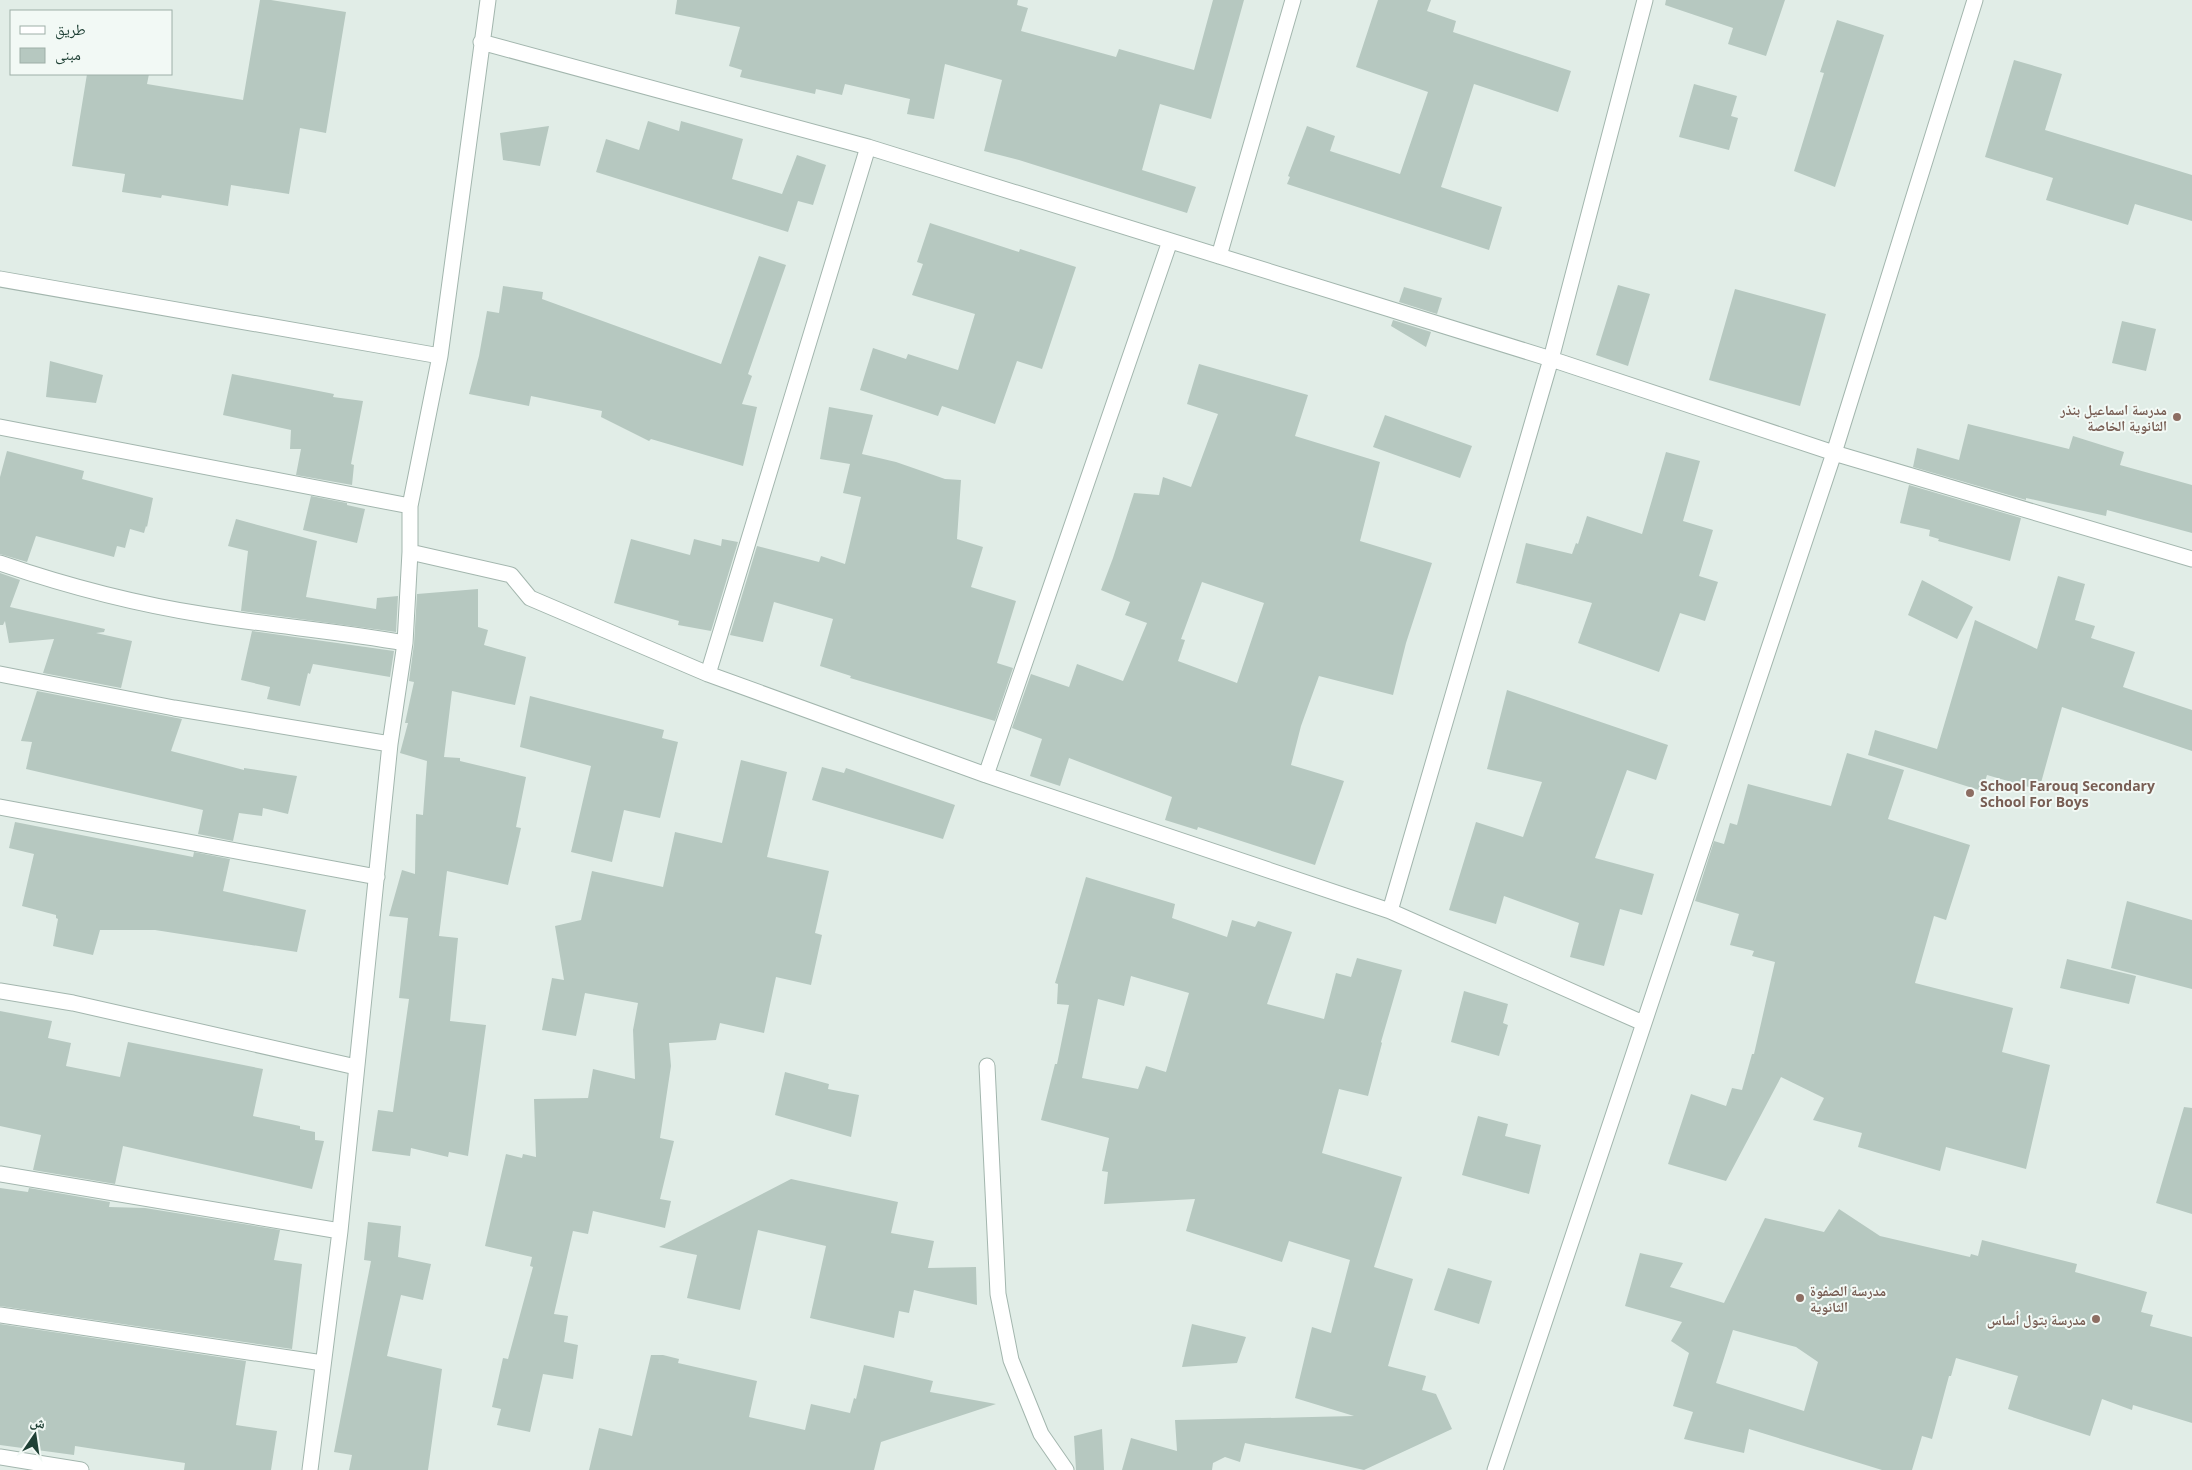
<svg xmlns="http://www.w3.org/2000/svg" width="2192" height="1470" font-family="'Open Sans','Noto Naskh Arabic',sans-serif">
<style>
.building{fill:#b6c8c0;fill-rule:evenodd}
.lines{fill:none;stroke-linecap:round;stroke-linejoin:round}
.minor-casing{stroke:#a3b6ae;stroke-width:17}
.minor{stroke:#fff;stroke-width:15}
.education-dot{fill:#8d6e63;stroke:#f2f9f5;stroke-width:2}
.labels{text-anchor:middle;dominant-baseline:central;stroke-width:4;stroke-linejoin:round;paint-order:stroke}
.education-label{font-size:14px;font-weight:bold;fill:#785e54;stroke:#f2f9f5;text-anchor:end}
</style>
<rect width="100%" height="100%" fill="#e1ede7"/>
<path class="building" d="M260,0H271L346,12L326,133L300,128L289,194L231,185L228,206L162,195L161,198L122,192L125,174L72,166L87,74H149L147,84L243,100Z
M677,0H1018L1017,5L1028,8L1021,31L1116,57L1119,49L1194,70L1213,0H1244L1211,119L1160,104L1142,170L1196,187L1187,213L1019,160L984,151L1002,80L945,64L934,119L907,114L910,99L845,84L842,95L816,89L815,94L740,77L742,70L729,66L740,27L675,14Z
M1378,0H1431L1427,11L1456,21L1453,32L1571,71L1558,112L1474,84L1441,187L1502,207L1489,250L1287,184L1290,177L1288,176L1307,126L1335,136L1330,151L1400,174L1428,92L1356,67Z
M1666,0H1785L1766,56L1728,44L1733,28L1665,5Z
M1837,20L1884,35L1835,187L1794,171L1824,73L1820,72Z
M2014,60L2062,74L2045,130L2192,175V221L2135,204L2128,225L2046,200L2053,178L1985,157Z
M1694,84L1737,96L1731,116L1738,118L1729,150L1679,137Z
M648,121L679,131L681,121L743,139L732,179L782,194L797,155L826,165L813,205L798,201L788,232L596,172L606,139L639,150Z
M549,126L540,166L503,160L500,133Z
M930,223L1019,252L1020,249L1076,267L1042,369L1017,361L995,424L942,406L938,416L860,390L873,348L906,359L908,354L958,370L975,314L912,295L923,264L917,262Z
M759,256L786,265L748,374L752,376L742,404L757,407L743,466L651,439L649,441L601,417L602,411L531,396L529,406L469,394L479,356L487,311L499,313L503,286L543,292L542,299L721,364Z
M1618,285L1650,294L1628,366L1596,355Z
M1404,287L1442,298L1437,314L1399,302Z
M1735,289L1826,314L1800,406L1709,380Z
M1393,320L1431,332L1426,347L1391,326Z
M2122,321L2156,329L2146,371L2112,363Z
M50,361L103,375L96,403L46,397Z
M1199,364L1308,395L1295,436L1380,462L1360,541L1432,563L1406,643L1393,695L1319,676L1301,726L1291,765L1344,781L1315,865L1198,827L1197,830L1165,820L1172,797L1069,758L1060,786L1030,776L1042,739L1012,728L1031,674L1069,687L1077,664L1123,681L1147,623L1125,615L1130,602L1101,590L1113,558L1134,493L1159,495L1163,477L1191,487L1218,414L1187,404ZM1202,582L1264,603L1237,683L1178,661L1185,640L1181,639Z
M232,374L334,394L333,397L363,401L351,464L354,465L352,485L296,475L301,449H290L291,430L223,415Z
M829,407L873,415L862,454L896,462L945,479L961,480L957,539L983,547L971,587L1016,601L997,663L1013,668L995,721L850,678L851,676L820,666L833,619L774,602L763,642L730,635L757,546L819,562L821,556L845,564L861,497L843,493L850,464L820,459Z
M1385,415L1472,446L1460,478L1373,447Z
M1968,424L2069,449L2073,436L2124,452L2120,465L2192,485V533L2107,510L2106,516L2026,498V500L1913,467L1917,448L1959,460Z
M7,451L84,471L82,479L153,498L147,527L146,526L144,533L130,529L125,548L117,546L114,557L36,536L27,562L0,554V477Z
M1666,452L1700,461L1683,521L1713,530L1699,576L1718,582L1705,621L1680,613L1659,672L1578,643L1592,603L1516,583L1526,543L1572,554L1576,543L1578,544L1587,516L1642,534Z
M1909,485L2021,518L2010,561L1938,541L1939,539L1929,536L1930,530L1900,523Z
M311,496L347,503V505L365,509L357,543L303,530Z
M236,519L317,541L306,597L376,609L377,598L398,596L396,632L241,611L248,551L228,546Z
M631,539L690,555L694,539L721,546L722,539L738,542L711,631L678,625L679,621L614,603Z
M0,573L20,580L10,607L105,629L104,632L96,633L132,641L121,688L43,673L54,639L9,643L5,621L3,625H0Z
M2058,576L2085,584L2075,620L2095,626L2091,638L2135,652L2123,687L2192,710V751L2062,707L2039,790L1987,775L1982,791L1868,755L1875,730L1937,749L1975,620L2037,649Z
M1922,580L1973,607L1957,639L1908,615Z
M478,589V627L488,630L484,645L526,657L515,705L452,691L444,757L460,758V761L526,777L516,827L521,828L508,885L447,871L439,936L458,938L450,1021L486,1025L468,1156L449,1152L448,1157L411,1148L410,1156L372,1151L378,1110L393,1112L409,999L399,998L408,918L389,916L402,870L415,874L416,814L423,815L427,761L400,753L408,723H405L414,682L409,681L414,644L417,594Z
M252,631L394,651L390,677L313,664L310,674L308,673L300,706L267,699L270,687L241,680Z
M1507,690L1668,745L1656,780L1627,770L1595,858L1654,874L1642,915L1620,909L1604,966L1570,957L1579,923L1504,896L1496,924L1449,910L1476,822L1523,837L1542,782L1487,769Z
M37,691L182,719L171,751L244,770V768L297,776L288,814L263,808L262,816L239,813L233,841L198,834L203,810L26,769L32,742L21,741Z
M530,696L664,730L662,738L678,742L660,818L624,810L612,862L571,852L591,766L520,747Z
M1847,753L1904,770L1888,819L1970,845L1946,920L1934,916L1915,983L2013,1008L2002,1052L2050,1065L2026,1169L1946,1147L1940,1171L1858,1147L1862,1133L1813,1120L1824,1098L1781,1077L1726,1181L1668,1164L1691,1094L1726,1106L1732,1088L1742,1090L1752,1054H1754L1775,962L1752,956L1754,951L1730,945L1739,914L1695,901L1714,841L1724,844L1730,823L1737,825L1748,784L1831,806Z
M741,760L787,772L767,857L829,871L815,933L822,935L811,985L776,977L764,1033L720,1023L716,1040L669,1043L671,1066L660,1138L674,1141L660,1199L671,1201L665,1228L593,1211L588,1234L573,1231L554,1314L568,1316L564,1342L578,1345L573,1379L543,1374L530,1432L497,1425L501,1409L492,1407L503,1358L508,1359L533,1267L530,1266L532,1257L485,1246L506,1154L522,1158L523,1154L536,1157L534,1099L588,1098L593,1069L635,1079L633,1030L638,1003L585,993L576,1036L542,1030L552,978L564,980L555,926L581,920L592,871L663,887L675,832L722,843Z
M822,767L844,773L846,768L955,805L943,839L812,800Z
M15,822L193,857L194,852L230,859L223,891L306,910L297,952L155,930H100L93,955L53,946L58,919L56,918V915L22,906L34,854L9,848Z
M1086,877L1175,904L1172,918L1227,937L1232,920L1255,927L1258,921L1292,932L1267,1004L1324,1019L1336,973L1351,977L1357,958L1402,970L1381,1042L1382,1043L1368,1096L1339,1089L1322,1153L1402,1177L1374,1267L1413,1279L1388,1366L1426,1376L1422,1390L1436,1394L1452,1429L1364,1470L1245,1443L1240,1462L1225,1457L1213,1463L1212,1470H1122L1131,1438L1177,1451L1175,1420L1354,1416L1295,1398L1312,1327L1331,1333L1350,1260L1289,1241L1282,1262L1186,1231L1195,1199L1104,1204L1108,1172L1102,1171L1109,1138L1041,1120L1055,1064H1057L1069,1005L1057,1004L1058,984L1055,983ZM1131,976L1189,993L1166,1072L1146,1066L1138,1089L1082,1078L1098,999L1124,1006Z
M2127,901L2192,920V989L2111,968Z
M2067,959L2136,976L2129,1004L2060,988Z
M1464,991L1508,1004L1503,1023L1508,1025L1499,1056L1451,1042Z
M0,1011L52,1021L48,1038L71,1043L66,1066L120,1077L128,1042L263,1069L253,1116L300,1126V1129L315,1132V1140L324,1141L312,1189L123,1146L115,1184L33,1170L41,1135L0,1126Z
M785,1072L829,1084L828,1089L859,1095L851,1137L775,1115Z
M2184,1107L2192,1108V1214L2156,1203Z
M1478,1116L1508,1124L1505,1136L1541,1145L1529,1194L1462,1175Z
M791,1179L898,1202L891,1233L934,1241L928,1268L976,1267L977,1305L914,1290L909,1313L899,1311L894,1338L810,1318L826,1246L758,1230L740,1310L687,1298L697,1255L659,1247Z
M0,1188L28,1192L29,1188L110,1202L109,1207L145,1208L280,1230L274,1260L302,1264L292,1349L0,1306Z
M1839,1209L1880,1236L1970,1257L1971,1254L1978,1256L1982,1240L2077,1264L2075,1272L2147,1292L2141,1312L2153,1315L2150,1326L2192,1337V1423L2133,1405L2132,1410L2102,1399L2090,1436L2008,1409L2018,1376L1956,1358L1951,1376H1949L1932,1439L1922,1436L1912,1470H1882L1749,1429L1744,1453L1684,1439L1693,1412L1673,1406L1689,1353L1671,1341L1682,1322L1625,1306L1640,1253L1683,1263L1670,1287L1724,1303L1765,1218L1824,1232ZM1733,1330L1796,1347L1818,1362L1804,1411L1716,1383Z
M368,1222L401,1226L398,1257L431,1264L423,1300L401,1295L387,1356L442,1369L428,1470H349L352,1455L334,1452L371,1261L364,1260Z
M1448,1268L1492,1281L1479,1324L1434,1310Z
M0,1324L246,1361L236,1425L277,1431L271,1470H184L185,1463L75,1446L74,1455L0,1445Z
M1192,1324L1246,1337L1237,1363L1182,1367Z
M651,1355H663L679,1359L678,1363L757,1381L749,1417L805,1430L811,1404L850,1413L854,1398L856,1399L864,1365L933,1381L930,1392L996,1404L881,1442L874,1470H589L599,1428L632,1436Z
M1102,1429L1104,1470H1076L1074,1436Z"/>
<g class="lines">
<defs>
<path id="minor" d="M481,42L868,147L1551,359L1834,453L2192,559
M1219,256L1293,0
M0,279L440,356
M0,427L410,506
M410,552L511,575L530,598L708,674L986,775L1390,911L1643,1023
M0,563C67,586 136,604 206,615C272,626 339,631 405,643
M0,674L174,708L390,744
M708,674L868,147
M986,775L1170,241
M0,807L377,877
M1390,911L1551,359L1645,0
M0,991L73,1003L356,1067
M987,1066L998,1294L1011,1360L1041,1434L1066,1470
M0,1174L340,1231
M0,1315L323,1363
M0,1457L81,1470
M310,1470L340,1231L390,744L405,643L410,552V506L440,356L488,0
M1495,1470L1834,453L1975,0"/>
</defs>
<use href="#minor" class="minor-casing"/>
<use href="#minor" class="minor"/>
</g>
<g class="education-dot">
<circle cx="2177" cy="417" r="5"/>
<circle cx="1970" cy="793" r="5"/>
<circle cx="1800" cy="1298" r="5"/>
<circle cx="2096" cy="1319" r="5"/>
</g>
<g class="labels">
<g class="education-label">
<text x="2167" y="409">مدرسة اسماعيل بنذر<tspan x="2167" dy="16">الثانوية الخاصة</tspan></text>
<text x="1980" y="785" text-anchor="start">School Farouq Secondary<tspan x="1980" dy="16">School For Boys</tspan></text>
<text x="1810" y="1290" text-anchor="start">مدرسة الصفوة<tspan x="1810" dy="16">الثانوية</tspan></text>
<text x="2086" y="1319">مدرسة بتول أساس</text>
</g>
</g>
<rect x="10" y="10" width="162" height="65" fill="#f2f9f5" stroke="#9eafa8"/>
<rect x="20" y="26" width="25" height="8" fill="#ffffff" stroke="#9eafa8"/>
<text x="55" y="35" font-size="15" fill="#1f4035">طريق</text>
<rect x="20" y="48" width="25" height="15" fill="#b6c8c0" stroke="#9eafa8"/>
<text x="55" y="60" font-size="15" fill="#1f4035">مبنى</text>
<g transform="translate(35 1435) rotate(13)" stroke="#f2f9f5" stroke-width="4" paint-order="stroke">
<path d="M0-4L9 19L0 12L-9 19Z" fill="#1f4035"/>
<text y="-8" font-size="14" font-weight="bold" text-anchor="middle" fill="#1f4035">ش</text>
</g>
</svg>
